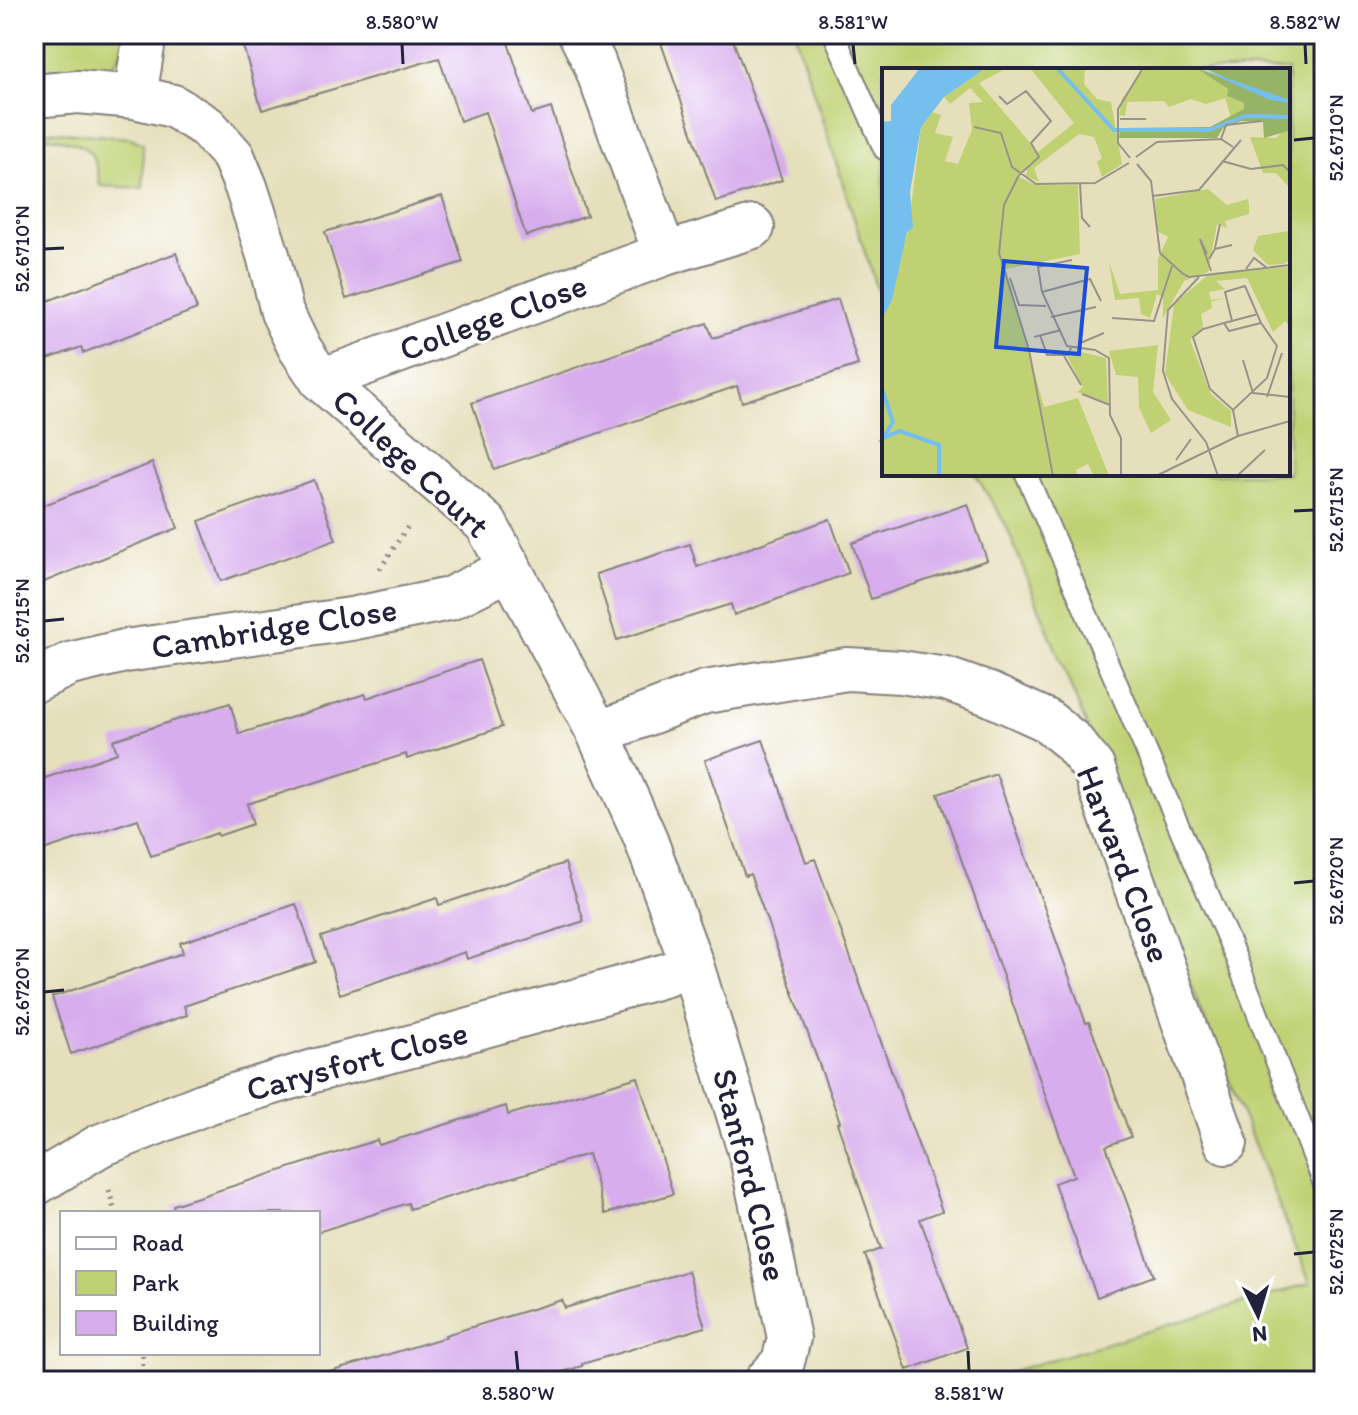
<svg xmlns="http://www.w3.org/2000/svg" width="1358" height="1415" font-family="Itim,sans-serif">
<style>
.green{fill:#bfd173;stroke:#707a57;stroke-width:2}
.building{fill:#d7aded}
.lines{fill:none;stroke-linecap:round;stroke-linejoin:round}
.lane-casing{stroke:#84807b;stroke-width:24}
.street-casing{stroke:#84807b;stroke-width:46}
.path{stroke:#84807b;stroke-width:5;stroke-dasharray:2 6;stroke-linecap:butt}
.lane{stroke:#fff;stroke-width:20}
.street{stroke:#fff;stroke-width:42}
.ticks{fill:none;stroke:#22223b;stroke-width:3}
.labels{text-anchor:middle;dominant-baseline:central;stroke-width:6;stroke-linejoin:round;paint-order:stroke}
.street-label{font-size:34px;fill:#22223b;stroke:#fff}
.inset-river{fill:none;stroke:#75bfee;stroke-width:4}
.inset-road{fill:none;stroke:#979388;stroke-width:2}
.view{fill:#1d4ed8;fill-opacity:0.15;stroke:#1d4ed8;stroke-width:4}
.inset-edge{fill:none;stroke:#22223b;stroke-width:4}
.neatline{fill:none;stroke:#22223b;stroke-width:3}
.ticks-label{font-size:20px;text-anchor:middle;fill:#22223b}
</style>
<rect width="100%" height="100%" fill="#fff"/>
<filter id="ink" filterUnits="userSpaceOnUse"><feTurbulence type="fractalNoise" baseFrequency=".0125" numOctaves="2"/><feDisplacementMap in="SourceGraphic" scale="16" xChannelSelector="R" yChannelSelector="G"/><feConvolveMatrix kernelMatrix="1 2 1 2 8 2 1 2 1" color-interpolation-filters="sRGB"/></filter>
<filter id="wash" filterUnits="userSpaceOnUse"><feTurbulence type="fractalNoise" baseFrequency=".006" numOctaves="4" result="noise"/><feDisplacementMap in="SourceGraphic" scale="32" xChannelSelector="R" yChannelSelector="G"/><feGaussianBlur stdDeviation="1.8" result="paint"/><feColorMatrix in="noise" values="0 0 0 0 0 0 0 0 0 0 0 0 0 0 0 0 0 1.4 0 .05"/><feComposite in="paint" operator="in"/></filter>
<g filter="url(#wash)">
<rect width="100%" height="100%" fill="#e5dfbb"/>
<path class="green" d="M34,34H126C123,44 122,55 115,63C105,74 51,70 34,70Z
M795,34H1324V1381H979L1310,1283L1006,525L975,474H1288V70H884V312Z
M34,130L131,138L143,144V188L100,186C99,176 97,163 91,154C82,141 50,136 34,137Z"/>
<g id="blocks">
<path class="building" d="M273,34H505L532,114L551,108L587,216L526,236L485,112L460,121L439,58L262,110L242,43Z
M658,34H731L782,180L716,202Z
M442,196L463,262L346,299L325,232Z
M176,253L197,309L83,353L81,347L34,364V306Z
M838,299L858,365L742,402L737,386L494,469L472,403L707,323L713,338Z
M152,463L178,528L34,586V509Z
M314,480L336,540L221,581L199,521Z
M968,504L987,560L871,599L852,543Z
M830,519L849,573L734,615L731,604L617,640L596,574L690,544L697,567Z
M479,660L502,727L407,759L406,754L247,804L253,824L218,836L217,833L151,856L138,819L34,853V782L117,753L113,740L230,703L239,734L365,694L367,698Z
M763,740L806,862L815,859L942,1211L920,1219L967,1348L907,1370L865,1255L881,1249L837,1123L840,1122L750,874L745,876L705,760Z
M996,774L1086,1023L1089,1022L1131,1137L1106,1146L1154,1276L1097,1297L1054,1183L1074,1176L938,794Z
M565,863L584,921L467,959L465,952L340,994L321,937L437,898L439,905Z
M296,904L316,962L184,1006L187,1015L71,1054L52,997L183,953L180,943Z
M638,1077L673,1194L605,1214L588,1154L410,1209L408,1203L318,1232V1213H174L173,1205L377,1140L379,1145L506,1106L508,1115Z
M688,1271L705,1327L582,1364V1366L533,1381H332L330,1372L446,1337L445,1335L562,1300L565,1308Z"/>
</g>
</g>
<g filter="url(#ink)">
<use href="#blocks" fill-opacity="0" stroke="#84807b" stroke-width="2"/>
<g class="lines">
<defs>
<path id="lane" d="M834,34L884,149
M1026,474L1236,958L1324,1184"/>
<path id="street" d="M580,34L594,62L665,254
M34,96L78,92L135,97L173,106L207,127L233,156L246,187L268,255L282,312L299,347L321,380L486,524L598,733L644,835L692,965L751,1157L789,1338L783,1362L766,1381
M135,97L145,34
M321,380L665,254L753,227
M34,681L70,664L125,651L351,619L449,599L497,575L509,565
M598,733L705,692L847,669L901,672L946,679L989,694L1046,720L1072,741L1093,767L1226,1143
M34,1185L99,1146L207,1103L317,1070L420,1044L567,1003L666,975L692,965"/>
</defs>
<use href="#lane" class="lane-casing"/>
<use href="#street" class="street-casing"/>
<path class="path" d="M380,569L410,523
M109,1190L115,1213
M143,1381V1353"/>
<use href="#lane" class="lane"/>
<use href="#street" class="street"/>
</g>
</g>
<path class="ticks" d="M402,44L403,64M853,44L855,64M1305,44L1306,64M1294,140L1314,138M44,249L64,248M1294,511L1314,510M44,621L64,619M1294,883L1314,881M44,992L64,990M1294,1254L1314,1252M516,1351L518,1371M968,1351L969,1371"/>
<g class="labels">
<g class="street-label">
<text transform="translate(493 317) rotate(-20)">College Close</text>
<text transform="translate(411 463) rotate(43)">College Court</text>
<text transform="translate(274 628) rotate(-9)">Cambridge Close</text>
<text transform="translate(1124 864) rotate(69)">Harvard Close</text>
<text transform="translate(357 1061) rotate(-15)">Carysfort Close</text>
<text transform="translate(750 1175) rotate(76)">Stanford Close</text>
</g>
</g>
<g transform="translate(882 68)">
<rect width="408" height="408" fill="#e5dfbb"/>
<path d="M104,0H125L97,15L156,84L192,55L148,0H203L202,16L215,31L229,34L240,96L220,109L215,94L220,90L212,69L197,66L152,100L157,114L144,108L146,99L135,108L154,117H196L198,186L124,201L162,339L196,330L227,408H212L206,396L194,402L195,408H0V251L26,163L39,59L50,44L59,47L53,65L71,69L63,93L76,96L90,62L87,35L101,34L88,20L68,36L62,29ZM263,0H314L346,21L345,28L362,35V41L349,50L343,30L324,36L309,31L287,39L282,33L245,34L243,48L237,47L240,31ZM408,55V118H406L394,105H381L368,69L394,70ZM326,121L345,137L366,131L367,137V146L343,153L345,160L335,156L326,204L302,213L281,250V229L275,226L268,250L259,246L257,230L233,232L227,194L238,226L276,222V191L286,169L275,163L273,131ZM406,163L407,193L401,196L386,197L371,182L376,168ZM408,199V259L403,253L391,264L365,210L334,213L343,221L327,224L329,232L342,230L329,234L330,240L319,246L321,259L308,272L329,326L349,343V359L306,342L283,306L292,236L328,205ZM276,277L271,324L289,352L269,365L257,340L256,309L234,307L227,283ZM191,282L224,290L226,335L195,324L201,319L185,288Z" fill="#bfd173"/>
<path d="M314,0L408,35L406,63L382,70L381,54L359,53L341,60L335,70H237L238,60L328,59L362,41V35L345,28L346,21ZM322,0H408V32L365,20Z" fill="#97b365"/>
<path d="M38,0H104L62,29L39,59L28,124L31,160L25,164L10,232L0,251V54L9,53V37ZM317,0L408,32V35L388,32Z" fill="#75bfee"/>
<path class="inset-river" d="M175,0L232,62H327L363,48L408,49M0,321L11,354L1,370L18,363L57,377V408"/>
<path class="inset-road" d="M117,28L125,36L144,23L169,53L149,75L157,89L137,107L122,137L117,185L147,282L171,408M238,51H264M92,59L119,65L130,99L154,116L213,115L247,95M339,71L344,57L380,53M254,89L275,74L339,71L351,79M248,90L236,75V41L261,0M340,93L369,101L401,97L408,104M255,96L269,113L278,185L301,206L307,209L408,197M198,116L200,150L208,159M271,128L317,122L359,72M333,180L338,156M325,186L318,171L329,203M327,191L333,181L350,177M190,192L156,199L160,224L185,278L213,282L227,290L228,347L239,370V408M364,201L372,190L385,200M317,209L286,242L281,303L290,331L324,374L336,408M128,210L137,237L164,238M160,224L208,211L219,233M169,249L214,239M230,250L272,253L290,198M350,253L376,246M342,255L347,263L379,255L395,278L385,310L351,342L328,321L311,269L321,261L325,260L342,255L350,253L343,224L363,218L379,255M158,267L165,287H186L189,280M152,269L179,262M196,276L222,265M182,288L199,317M361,292L371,325L408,329M200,326L228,337M385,329L400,285M351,342L356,368M294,392L309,371M274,408L356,368L408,353M355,408L383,382"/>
<path class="view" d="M122,193L205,200L197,286L114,279Z"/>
<rect width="408" height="408" class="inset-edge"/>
</g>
<rect width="1358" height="1415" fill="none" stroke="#fff" stroke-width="88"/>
<rect x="60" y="1211" width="260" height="144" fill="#ffffff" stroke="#a7a7b1" stroke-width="2"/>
<rect x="76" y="1237" width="40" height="12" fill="#ffffff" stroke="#a7a7b1" stroke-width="2"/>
<text x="132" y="1251" font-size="24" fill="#22223b">Road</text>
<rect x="76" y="1271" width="40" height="24" fill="#bfd173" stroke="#a7a7b1" stroke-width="2"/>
<text x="132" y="1291" font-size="24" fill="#22223b">Park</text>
<rect x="76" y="1311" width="40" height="24" fill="#d7aded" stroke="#a7a7b1" stroke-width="2"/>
<text x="132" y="1331" font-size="24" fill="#22223b">Building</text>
<g transform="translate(1258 1315) rotate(175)" stroke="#ffffff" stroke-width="6" paint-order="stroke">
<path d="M0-6L14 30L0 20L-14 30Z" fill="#22223b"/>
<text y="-12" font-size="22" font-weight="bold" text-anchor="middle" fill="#22223b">N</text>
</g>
<rect x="44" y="44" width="1270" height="1327" class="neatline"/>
<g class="ticks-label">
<text x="402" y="29">8.580°W</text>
<text x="853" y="29">8.581°W</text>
<text x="1305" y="29">8.582°W</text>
<text transform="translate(1336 138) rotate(-90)" y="7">52.6710°N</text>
<text transform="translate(22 249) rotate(-90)" y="7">52.6710°N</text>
<text transform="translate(1336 510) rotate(-90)" y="7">52.6715°N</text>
<text transform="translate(22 621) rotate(-90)" y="7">52.6715°N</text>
<text transform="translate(1336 881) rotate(-90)" y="7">52.6720°N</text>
<text transform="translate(22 992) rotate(-90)" y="7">52.6720°N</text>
<text transform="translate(1336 1252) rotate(-90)" y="7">52.6725°N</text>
<text x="518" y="1400">8.580°W</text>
<text x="969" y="1400">8.581°W</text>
</g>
</svg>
